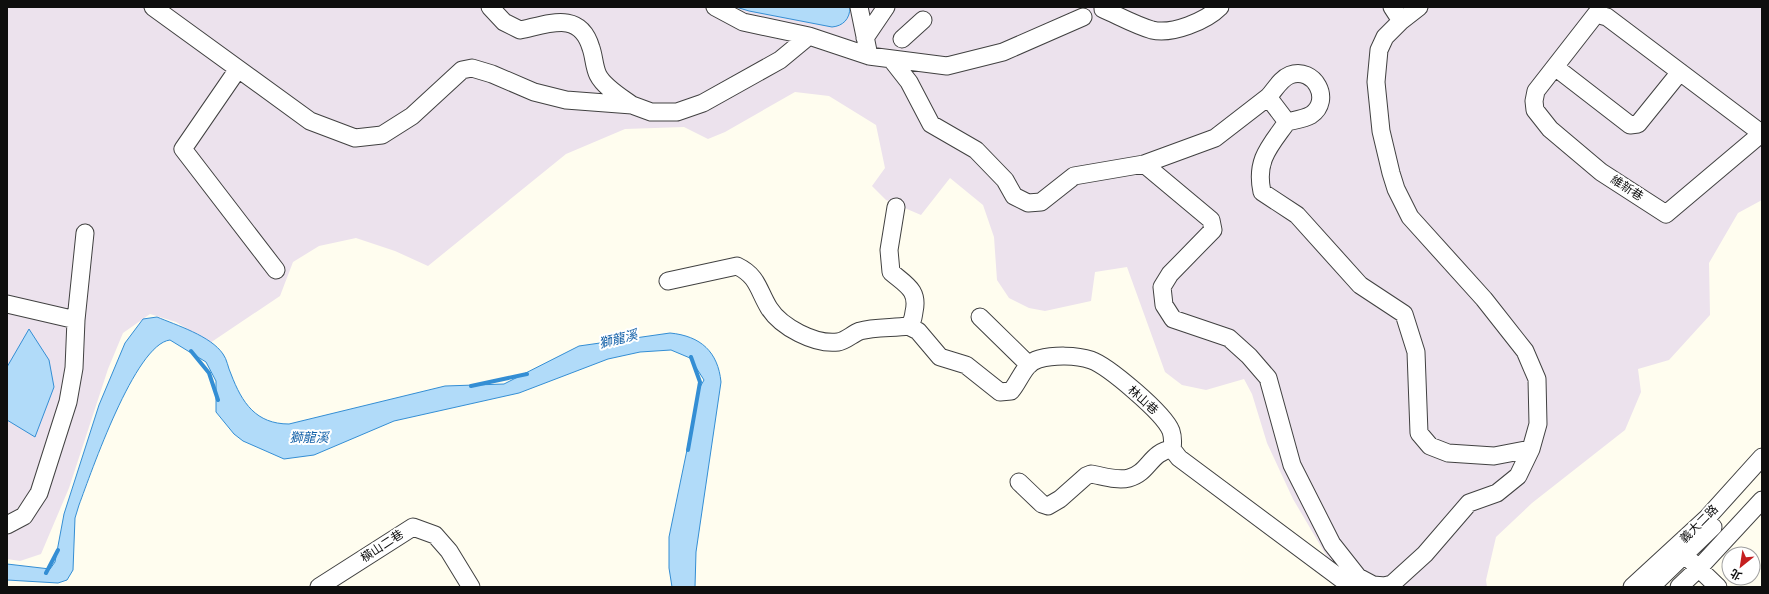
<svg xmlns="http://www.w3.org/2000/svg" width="1769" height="594" font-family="'Times New Roman','Noto Sans TC',serif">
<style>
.industrial{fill:#ece2ed}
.water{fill:#b1dbf9;stroke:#348ed4}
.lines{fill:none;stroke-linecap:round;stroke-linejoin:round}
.stream{stroke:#348ed4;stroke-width:4}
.minor-casing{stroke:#414141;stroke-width:19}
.minor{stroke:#fff;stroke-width:17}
.labels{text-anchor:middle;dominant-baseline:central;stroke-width:4;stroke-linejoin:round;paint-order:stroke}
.street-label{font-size:12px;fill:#0e0e0e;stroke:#fff}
.water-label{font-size:13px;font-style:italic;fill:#115fa7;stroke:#fff}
</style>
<rect width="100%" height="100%" fill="#fffdef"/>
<path class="industrial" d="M7,7H1762V200L1738,213L1709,263L1710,315L1669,360L1638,369L1641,392L1625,430L1532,503L1496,537L1486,580L1487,587H1356L1336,572L1293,499L1267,443L1252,394L1244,379L1206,390L1182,385L1165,372L1127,267L1095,272L1091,301L1045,311L1029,308L1009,298L997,280L994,237L983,205L950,178L921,215L886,200L872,186L885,168L876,125L829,96L795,92L725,132L708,139L684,127L625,129L566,154L428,266L395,251L356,238L319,246L293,262L280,296L210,343L176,322L150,314L123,333L108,369L69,488L41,554L20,561L7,559Z"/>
<path class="water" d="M736,7H850C850,19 843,26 832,27L749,11Z
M157,317C176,325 211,336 223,354C227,359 228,368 231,374C242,403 256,424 289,424L445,386L504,384L579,346L670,333C701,336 718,352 721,382L696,552L695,587H672L669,568V537L700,387L704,380L690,358L671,350L640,352L608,359L519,393L394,421L314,455L284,459L243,441L234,434L216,412V381L206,362L170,340C135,344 91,473 79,505L75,518L73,570L67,580L58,583L7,580V564L50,569L55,562L64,514L99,405L125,343L143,319Z
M29,329L49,360L54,387L35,437L7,420V367Z"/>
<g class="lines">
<path class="stream" d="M191,351L209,373L218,400
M471,386L527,374
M688,450L700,382L691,357
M46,573L58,550"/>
<defs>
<path id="minor" d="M153,7L310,121L355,138L382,135L412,116L462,70L472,68L492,74L534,92L566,100L632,105L651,112H677L703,103L780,60L809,36
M490,7L504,22L520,30C549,24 580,10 591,48C594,56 594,67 598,75C604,87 621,97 632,105
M715,7L743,22L809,36L869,56L947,66L1003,52L1083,17
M859,7L869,56
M1103,7V9C1119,16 1135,25 1152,30C1172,35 1206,21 1220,7
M1392,7L1401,21
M865,38L886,7
M902,39L923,20
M891,59L909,82L931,124L976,150L1005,180L1014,196L1028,203L1041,202L1074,176L1144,164L1215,138L1268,97L1287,122C1270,146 1255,160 1262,192L1297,215L1360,285L1404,314L1416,352L1419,433L1430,446L1448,453L1494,456L1531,449
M1555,67L1630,125L1638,124L1680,72
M238,69L183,149L276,270
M1268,97C1275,90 1280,79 1290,75C1314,66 1333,100 1311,115C1304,119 1295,120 1287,122
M1761,133L1607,17L1596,14L1536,91L1534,101L1535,110L1550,129L1601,172L1666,214L1762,133
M1144,164L1211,220L1213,230L1170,274L1162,287L1164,305L1173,319L1229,338L1249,356L1268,378L1292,465L1332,544L1358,577L1373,585L1385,586L1392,584L1425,554L1469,503L1497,493L1518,476L1531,449L1538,424L1537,379L1525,351L1484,299L1410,217L1396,189L1391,173L1381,131L1376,82L1379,50L1385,37L1401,21L1419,7
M668,281L737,266C758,276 758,290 769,308C781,327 815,345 838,342C846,341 852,334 860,331C873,327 894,328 908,326C913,322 913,318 914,312C919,290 906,285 891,272L889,250L896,207
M7,304L76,320
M980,317L1029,365
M908,326L918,331L940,357L966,365L1000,392L1011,391C1020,381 1024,363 1039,359C1054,355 1076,355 1091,360C1108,366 1164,413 1171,431C1173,437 1173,442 1172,449L1179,458L1352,587
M1019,482L1042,504L1048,506L1060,499L1086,476L1091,474C1103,476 1117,481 1129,478C1149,473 1150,452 1172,449
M7,525L24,516L39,493L68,402L74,368L76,320L85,233
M1691,561L1718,587
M319,587L413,527L435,535L449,551L471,587
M1632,587L1707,518L1762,457
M1651,587L1713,527
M1679,587L1699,568L1762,500"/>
</defs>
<use href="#minor" class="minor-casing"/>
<use href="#minor" class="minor"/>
</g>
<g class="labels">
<g class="street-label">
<text transform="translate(1627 188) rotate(33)">維新巷</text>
<text transform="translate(1143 400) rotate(42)">林山巷</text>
<text transform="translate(1699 524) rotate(-45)">義大二路</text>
<text transform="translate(382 546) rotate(-33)">橫山二巷</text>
</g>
<g class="water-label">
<text transform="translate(618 339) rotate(-14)">獅龍溪</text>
<text x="309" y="437">獅龍溪</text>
</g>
</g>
<rect width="1769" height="594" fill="none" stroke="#0e0e0e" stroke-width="16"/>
<g transform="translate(1741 566) rotate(210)"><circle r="19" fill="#ffffff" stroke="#9f9f9f"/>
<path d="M0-3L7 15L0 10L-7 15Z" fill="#c51f20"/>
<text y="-6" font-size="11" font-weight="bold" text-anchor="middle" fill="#0e0e0e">北</text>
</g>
</svg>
